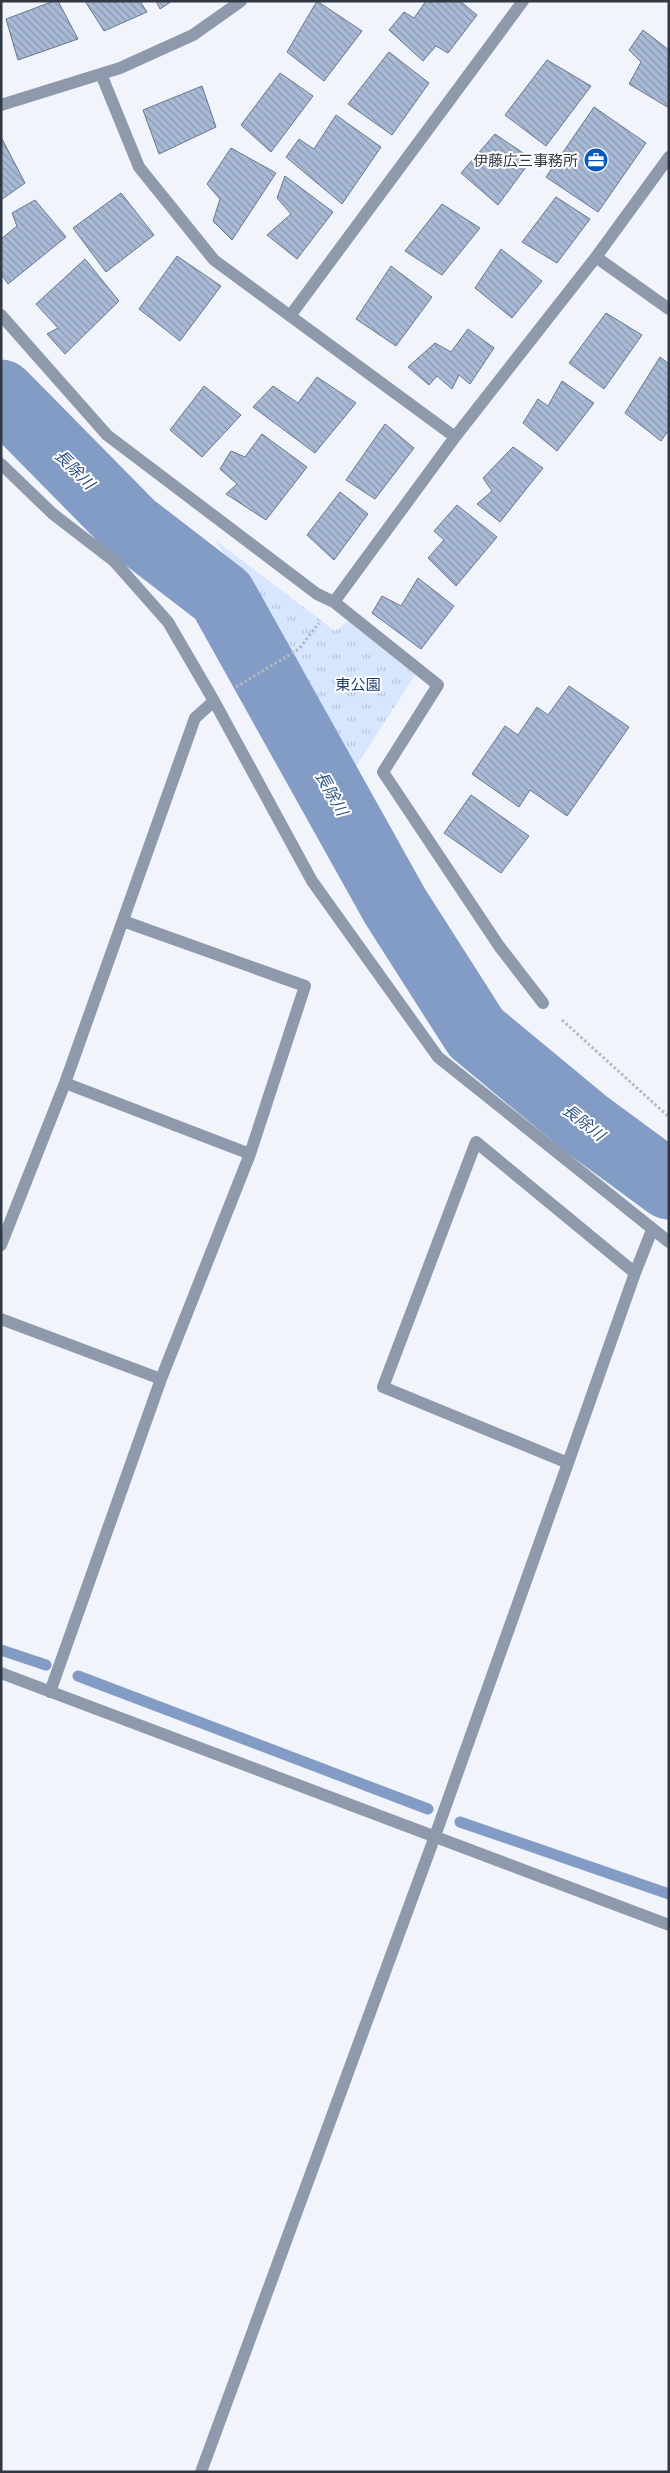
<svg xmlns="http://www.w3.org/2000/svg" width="670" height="2473" font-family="Manrope,'Noto Sans JP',sans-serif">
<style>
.grass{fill:url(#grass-tufts)}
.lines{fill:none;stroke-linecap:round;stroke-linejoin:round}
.stream{stroke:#829cc5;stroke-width:11}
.river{stroke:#829cc5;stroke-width:69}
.building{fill:url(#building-back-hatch);stroke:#687891}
.path{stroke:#b4b8c0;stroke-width:3;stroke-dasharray:2.5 2.5;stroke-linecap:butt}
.minor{stroke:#8e9aac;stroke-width:12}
.labels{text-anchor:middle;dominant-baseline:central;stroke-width:4;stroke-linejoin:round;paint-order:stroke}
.poi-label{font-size:15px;fill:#313843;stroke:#fff;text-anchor:end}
.park-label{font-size:15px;fill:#1c3e72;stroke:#fff}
.water-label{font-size:16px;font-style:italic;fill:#2d5085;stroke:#fff}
</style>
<defs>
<pattern id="grass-tufts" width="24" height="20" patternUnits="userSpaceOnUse" patternTransform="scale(1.25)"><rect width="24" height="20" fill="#d6e6ff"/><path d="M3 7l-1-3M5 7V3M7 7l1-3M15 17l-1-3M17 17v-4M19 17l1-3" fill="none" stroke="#b8c6dc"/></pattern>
<pattern id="building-back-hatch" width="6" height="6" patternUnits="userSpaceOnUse" patternTransform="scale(1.25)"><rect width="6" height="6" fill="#a8bad5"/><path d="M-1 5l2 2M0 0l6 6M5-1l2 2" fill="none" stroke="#8998ae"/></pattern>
</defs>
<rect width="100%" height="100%" fill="#f1f4fa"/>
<path class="grass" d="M215,540L335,631L348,621L415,675L356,766L271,620Z"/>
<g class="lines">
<path class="stream" d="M1,1650L46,1665
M78,1676L428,1809
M460,1822L669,1894"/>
<path class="river" d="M1,394L131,526L222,596L395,906L476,1033L586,1124L669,1185"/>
</g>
<path class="building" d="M54,1H58L78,39L18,60L6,19Z
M85,1H140L147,12L104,31Z
M156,1H172L160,9Z
M317,1L362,31L324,81L287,52Z
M426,1H460L477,15L448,53L436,46L423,61L389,30L404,12L414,18Z
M643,30L669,50V108L629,84L641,62L629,50Z
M389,52L429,83L392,135L348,104Z
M547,60L591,86L546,146L505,115Z
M280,73L313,96L271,152L241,125Z
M202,86L216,127L159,154L143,110Z
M594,107L646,143L598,212L546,177Z
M336,115L381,147L342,204L286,157L299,139L314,149Z
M495,134L532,159L498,205L461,173Z
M1,137L25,183L1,200Z
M231,148L276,173L232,240L213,221L220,199L207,184Z
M285,176L333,212L297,259L267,235L291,214L277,198Z
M121,193L154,235L106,272L73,228Z
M556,197L590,219L557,263L522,242Z
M35,200L66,237L8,284L1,274V239L17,226L12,213Z
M442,204L480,228L442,275L405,251Z
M501,249L542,281L512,318L475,288Z
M177,256L221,286L180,341L139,309Z
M85,259L119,301L65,354L47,334L58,328L36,304Z
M391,266L432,297L396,346L356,319Z
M606,313L642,335L604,389L569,363Z
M468,329L494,348L470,384L459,375L452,389L437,376L429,385L408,367L435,343L451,352Z
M660,357L669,364V430L661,441L625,413Z
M317,377L356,403L315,453L253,407L273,386L298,403Z
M562,381L594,403L557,451L523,423L538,399L548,406Z
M204,386L241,415L202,457L170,430Z
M385,424L414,448L375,499L346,480Z
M262,434L307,467L266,520L226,494L237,484L220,469L231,451L245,457Z
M513,447L543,468L500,522L477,504L492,491L483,478Z
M340,492L368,514L334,560L307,535Z
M457,505L497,537L456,586L428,558L444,540L434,531Z
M418,578L454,606L421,649L372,613L382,596L401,606Z
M569,686L629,727L567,816L530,790L519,807L472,774L505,726L518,735L537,707L548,715Z
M471,795L529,836L501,873L444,833Z"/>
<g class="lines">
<path class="path" d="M236,687L299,649L319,623
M562,1020L669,1117"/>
<path class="minor" d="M101,74L139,167L214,260L455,437
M1,105L120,68L193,35L241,1
M596,257L669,309
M1,315L107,435L317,594L334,602L438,685L383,772L499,946L543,1003
M290,316L523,1
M1,464L53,514L114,561L168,622L214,701L312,881L438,1057L669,1242
M334,602L455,437L596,257L669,157
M123,921L305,986L250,1154
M1,1245L65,1083L195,718L214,701
M635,1273L476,1142L383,1387L568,1463L635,1273L652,1230
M1,1319L161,1379
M1,1673L669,1925
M50,1692L161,1379L250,1154L65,1083
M201,2472L435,1836L568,1463"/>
</g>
<defs>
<symbol id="office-disc" viewBox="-11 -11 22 22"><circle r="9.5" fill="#0557c1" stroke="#fff"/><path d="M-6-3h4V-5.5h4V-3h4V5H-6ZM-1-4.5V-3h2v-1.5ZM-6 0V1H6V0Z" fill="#fff"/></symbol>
</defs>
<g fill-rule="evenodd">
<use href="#office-disc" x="582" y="146" width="28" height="28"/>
</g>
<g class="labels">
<g class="poi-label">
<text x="578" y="160">伊藤広三事務所</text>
</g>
<g class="park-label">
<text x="358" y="684">東公園</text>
</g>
<g class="water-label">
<text transform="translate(75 469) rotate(45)">長除川</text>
<text transform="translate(332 793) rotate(61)">長除川</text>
<text transform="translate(584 1122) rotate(38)">長除川</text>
</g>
</g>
<rect width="670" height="2473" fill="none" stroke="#313843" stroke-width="5"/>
</svg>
